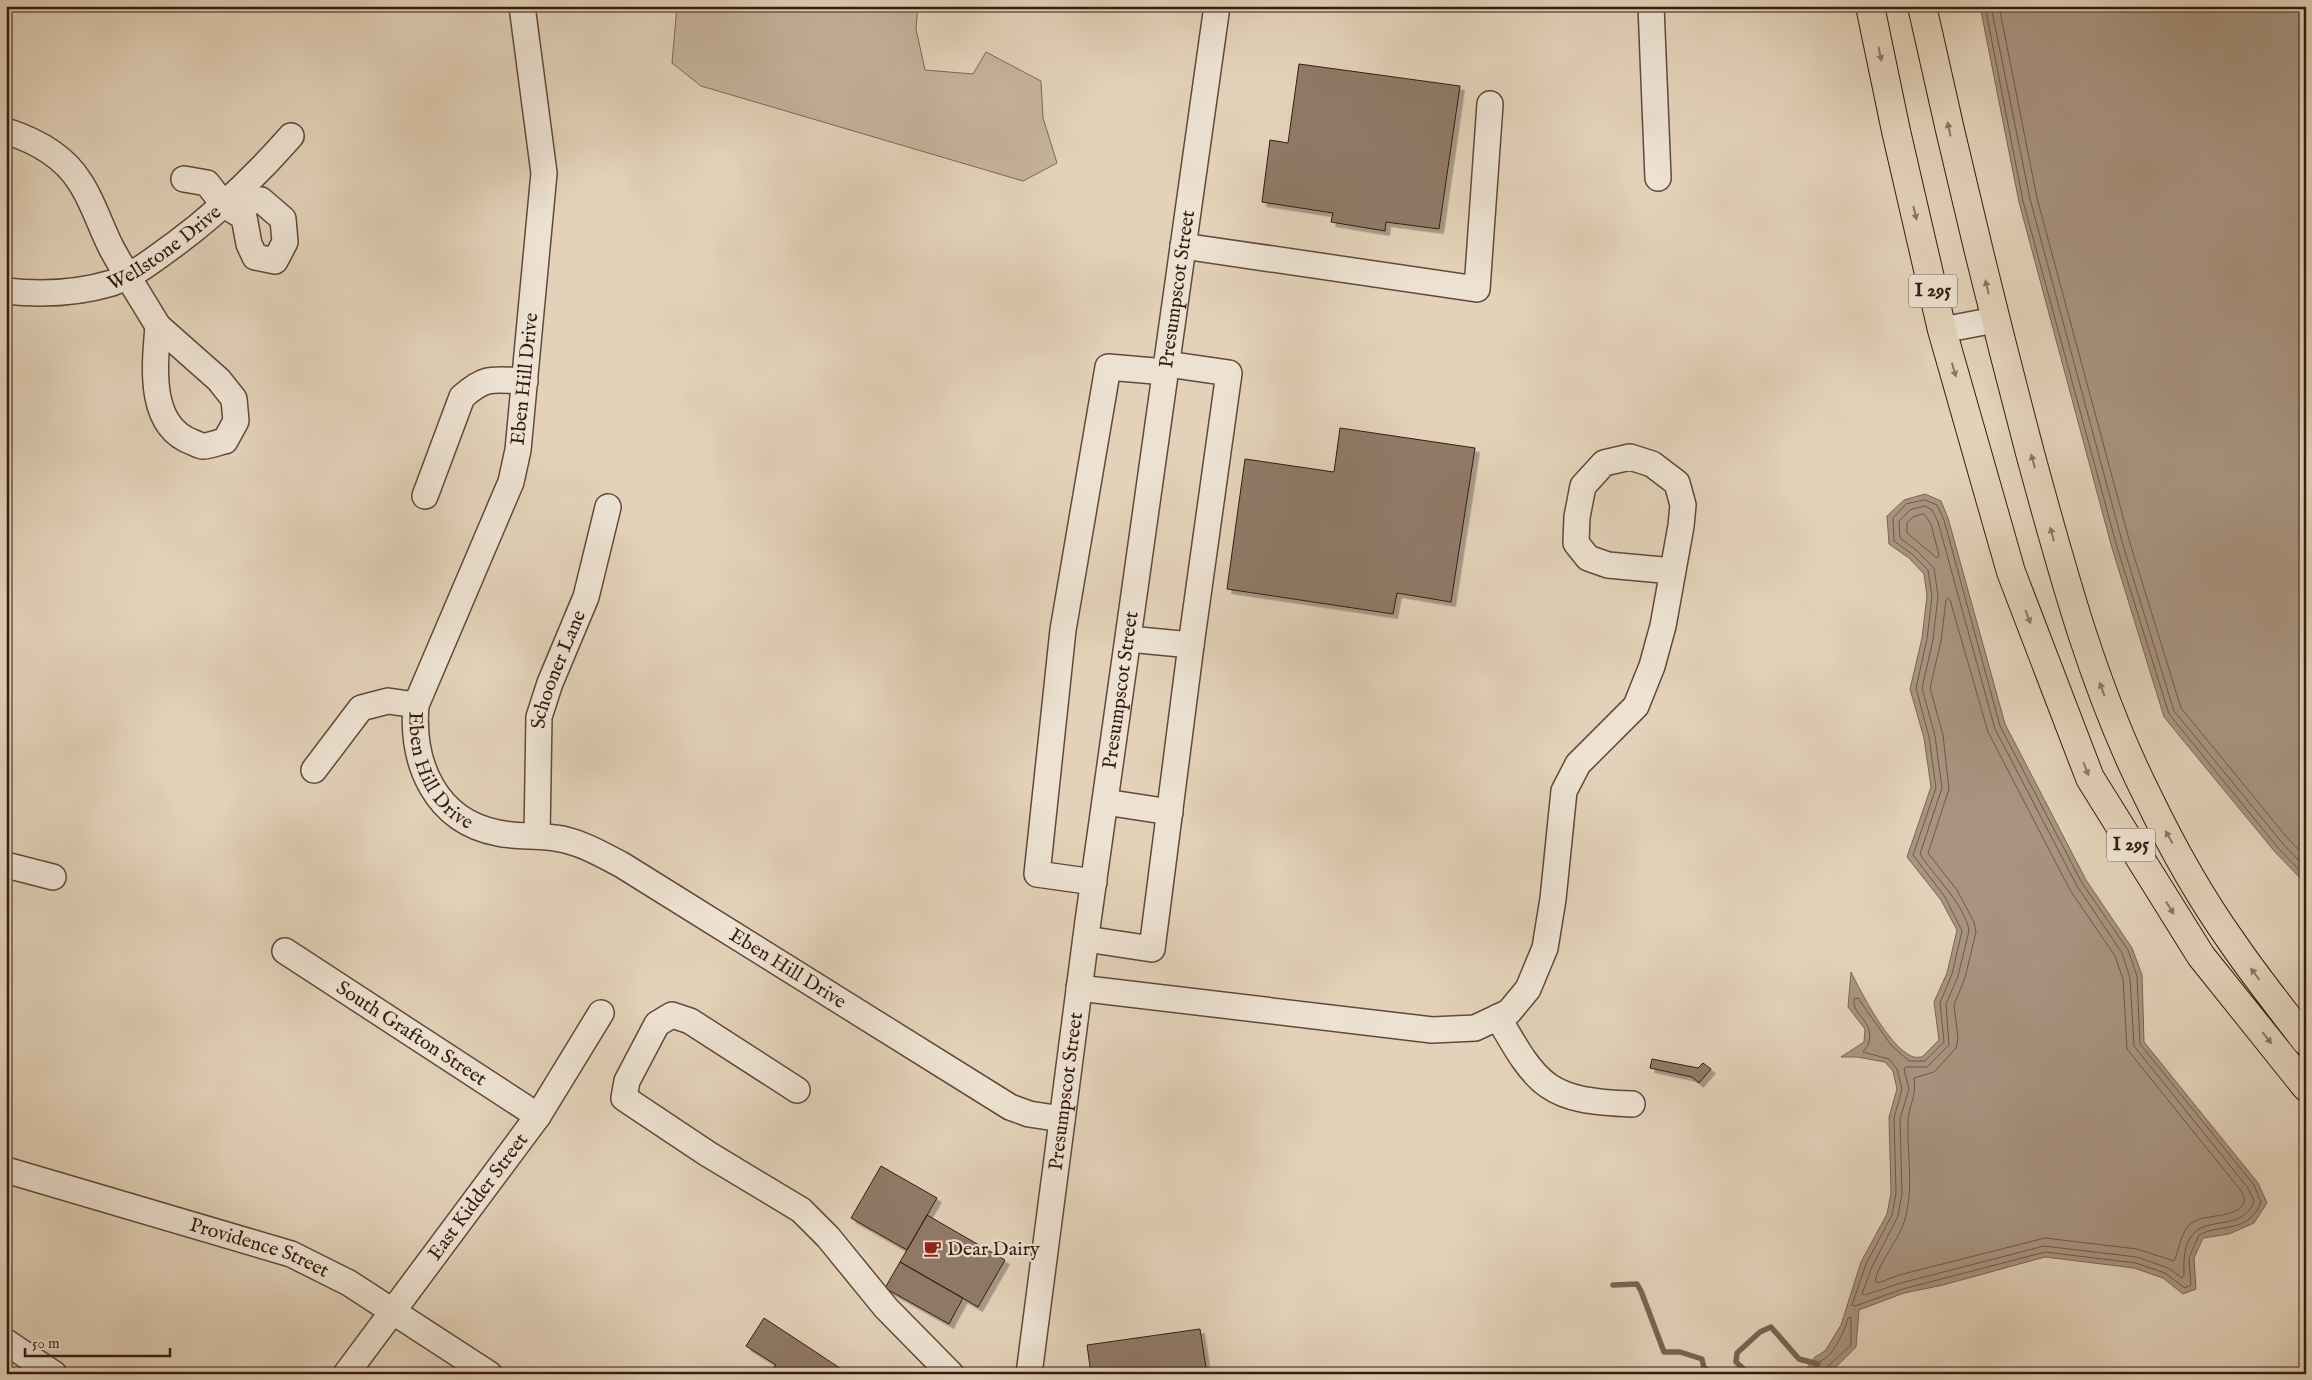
<svg xmlns="http://www.w3.org/2000/svg" width="2312" height="1380" font-family="'IM FELL English',serif">
<style>
.green{fill:#c6b39c;stroke:#7e6756}
.water{fill:#a89480;stroke:#7a6453}
.lines{fill:none;stroke-linecap:round;stroke-linejoin:round}
.shore{stroke:#6f5848;stroke-width:1}
.stream{stroke:#7a6453;stroke-width:5.5}
.building{fill:#907a68;stroke:#361b10;filter:url(#shadow)}
.minor-casing{stroke:#61493a;stroke-width:28}
.highway-casing{stroke:#361b10;stroke-width:30}
.minor{stroke:#ede2d2;stroke-width:25}
.highway{stroke:#e3d2b9;stroke-width:28}
.oneway{fill:#8c7664}
.labels{text-anchor:middle;dominant-baseline:central;stroke-width:4.5;stroke-linejoin:round;paint-order:stroke}
.shield{fill:#ede2d2;stroke:#6d574a;stroke-width:1}
.shield-label{font-size:19px;font-weight:bold;fill:#361b10}
.street-label{font-size:20px;fill:#361b10;stroke:#ede2d2}
.poi-label{font-size:20px;fill:#361b10;stroke:#ede2d2;text-anchor:start}
</style>
<defs>
<filter id="shadow"><feDropShadow dx="4.5" dy="4.5" stdDeviation="0" flood-color="#0004"/></filter>
</defs>
<rect width="100%" height="100%" fill="#e3d2b9"/>
<filter id="stains"><feTurbulence type="fractalNoise" baseFrequency=".004" numOctaves="4"/><feColorMatrix values="0 0 0 0 .2 0 0 0 0 .09 0 0 0 0 .02 0 0 0 .5 -.17"/></filter>
<radialGradient id="worn" r=".72"><stop offset=".6" stop-color="#630" stop-opacity="0"/><stop offset="1" stop-color="#630" stop-opacity=".3"/></radialGradient>
<path class="green" d="M677,6H918L916,29L925,70L973,74L986,52L1041,81L1043,118L1057,163L1023,181L701,86L672,63Z"/>
<path class="water" d="M1980,6H2306V884L2275,852L2164,717L2112,548L2019,202Z
M1925,494L1941,501L1948,518L2005,724L2086,880L2132,948L2142,975L2144,1042L2258,1183L2267,1203L2254,1223L2229,1234L2203,1238L2194,1258L2196,1289L2183,1294L2163,1278L2134,1268L2045,1257L1943,1285L1904,1293L1859,1310L1856,1347L1835,1368L1826,1374H1812L1805,1371L1815,1357L1825,1351L1841,1325L1861,1262L1887,1214L1891,1193L1889,1117L1897,1089L1893,1071L1885,1062L1857,1057H1841L1864,1042L1865,1029L1848,1007L1851,972C1862,994 1888,1045 1911,1056C1914,1058 1919,1057 1922,1057L1939,1040L1934,1002L1947,973L1957,930L1941,900L1907,857L1931,787L1924,738L1910,689L1922,638L1927,596L1924,574L1909,558L1889,544L1887,516L1904,500Z"/>
<g class="lines">
<path class="shore" d="M1985,6L2023,201L2117,547L2169,714L2279,849L2306,877
M1991,6L2030,199L2123,545L2174,711L2284,845L2306,868
M1999,6L2037,198L2130,543L2181,708L2289,840L2306,857
M1925,500L1937,505L1944,520L2000,726L2082,883L2128,950L2137,976L2140,1044L2254,1185L2261,1202C2249,1234 2221,1223 2199,1235L2189,1258L2191,1285L2185,1288L2165,1273L2136,1263L2045,1252L1903,1289L1855,1306L1852,1305L1866,1264L1892,1215L1896,1193L1894,1118L1902,1089L1897,1069L1889,1059L1863,1052C1865,1048 1868,1047 1869,1042C1874,1020 1852,1016 1854,999L1858,998L1891,1045L1909,1061H1925L1944,1042L1940,1003L1952,974L1962,931L1945,897L1913,855L1936,788L1929,737L1916,688L1927,639L1932,596L1928,570L1912,554L1894,541L1893,518L1906,504Z
M1925,506L1932,510L1938,522L1995,729L2077,886L2122,953L2130,978L2134,1046L2248,1188L2254,1201C2239,1243 2180,1197 2184,1275L2182,1278L2168,1268L2137,1257L2044,1246L1901,1283L1865,1295L1862,1294L1872,1267L1898,1216L1902,1193L1900,1119L1909,1089L1904,1069L1906,1067H1927L1949,1045L1946,1004L1958,976L1969,931C1966,906 1933,875 1920,854L1942,788L1935,736L1922,688L1933,640L1938,596L1934,568L1916,550L1900,538L1899,521L1910,510Z
M1924,514L1931,524L1939,555L1937,558L1907,533V523L1913,517Z
M1948,598L1950,600L1988,732L2070,890L2115,956L2123,979L2127,1049L2242,1192L2245,1200C2237,1222 2203,1211 2189,1225C2180,1235 2179,1251 2174,1261L2137,1249L2045,1238L1899,1275L1878,1283L1875,1281C1880,1259 1899,1241 1905,1219C1914,1188 1907,1154 1908,1123C1908,1105 1917,1098 1914,1078L1934,1072L1956,1048L1958,1038L1954,1005L1965,978L1976,932L1974,922L1957,890L1928,853L1949,789L1943,735L1930,688L1941,641L1946,600Z
M1812,1374C1813,1362 1824,1361 1830,1354C1838,1344 1845,1330 1848,1318L1851,1317V1345L1826,1368L1824,1374"/>
<path class="stream" d="M1613,1285L1637,1284L1641,1291L1664,1352H1680L1702,1359L1704,1368L1716,1374
M1745,1374L1746,1371L1736,1362L1737,1353L1760,1332L1771,1327L1799,1359L1818,1364"/>
</g>
<path class="building" d="M1299,64L1460,86L1439,229L1386,222L1385,231L1331,222L1333,213L1262,202L1270,140L1288,143Z
M1340,428L1475,448L1451,602L1397,593L1393,614L1227,589L1245,459L1334,472Z
M1652,1059L1698,1068L1703,1063L1711,1069L1699,1083L1692,1077L1650,1068Z
M881,1166L937,1198L907,1250L851,1218Z
M927,1215L1005,1260L978,1307L900,1262Z
M900,1262L963,1298L949,1324L885,1288Z
M764,1318L849,1374H770L776,1365L746,1346Z
M1200,1329L1207,1374H1091L1087,1345Z"/>
<g class="lines">
<defs>
<g id="minor">
<path id="s1" d="M522,6L544,173L518,450L511,482L416,705C411,763 435,821 498,833C516,837 536,835 555,838C579,841 601,854 622,865L1010,1107L1029,1114L1062,1119"/>
<path d="M1651,6L1658,178"/>
<path d="M6,131C34,140 64,156 80,182C94,203 101,229 113,251C127,276 143,301 158,326"/>
<path d="M184,179L207,183L224,205"/>
<path d="M261,200L283,219L285,242L275,261L255,257L249,244L244,217L224,205Z"/>
<path d="M1183,246L1477,289L1490,104"/>
<path id="s2" d="M6,291C41,295 78,293 112,283C135,275 154,259 174,245C217,213 255,177 291,136"/>
<path d="M158,326L219,380L234,399L236,421L225,441C219,442 209,446 203,446C200,446 195,443 192,442C147,425 155,364 158,326Z"/>
<path d="M1942,330L1995,320"/>
<path d="M1167,364L1229,373L1191,645"/>
<path d="M425,496L462,397C487,375 493,380 525,381"/>
<path d="M314,770L361,708L388,701L416,705"/>
<path d="M1105,802L1170,812"/>
<path id="s3" d="M537,836L539,717L550,683L586,597L608,507"/>
<path d="M6,865L53,877"/>
<path d="M1094,882L1037,874L1063,630L1108,367L1166,372"/>
<path d="M1086,939L1152,949L1191,645L1129,639"/>
<path id="s4" d="M285,951L538,1116"/>
<path d="M1079,988L1432,1030L1475,1028L1509,1012L1528,989L1545,948L1553,899L1564,791L1578,764L1636,706L1652,666L1663,626L1681,526L1683,505L1677,483L1652,464L1630,457L1604,463L1583,486L1577,517L1576,543L1588,558L1608,565L1673,571"/>
<path d="M1498,1017C1538,1088 1549,1101 1632,1104"/>
<path d="M797,1090L690,1021L672,1015L657,1024L627,1081L624,1098L708,1154L801,1210L828,1237L886,1308L951,1374"/>
<path id="s5" d="M6,1170L291,1254L349,1283L489,1374"/>
<path d="M6,1342L54,1374"/>
<path id="s6" d="M346,1374L538,1116L601,1013"/>
<path id="s7" d="M1029,1374L1088,921L1217,6"/>
</g>
<path id="highway" d="M1870,6L1896,131L1942,330L2011,572L2090,778L2201,956L2306,1087
M1922,6C1955,156 1991,305 2030,453C2062,570 2093,688 2148,797C2172,847 2200,897 2232,942C2255,976 2281,1008 2306,1041"/>
</defs>
<use href="#minor" class="minor-casing"/>
<use href="#highway" class="highway-casing"/>
<use href="#minor" class="minor"/>
<use href="#highway" class="highway"/>
</g>
<defs><path id="oneway-solid" d="M-6-.8H1V-3.2L6.5 0L1 3.2V.8H-6Z" transform="scale(1.25)"/></defs>
<g class="oneway">
<use href="#oneway-solid" transform="translate(1880 54) rotate(78)"/>
<use href="#oneway-solid" transform="translate(1949 129) rotate(-102)"/>
<use href="#oneway-solid" transform="translate(1915 213) rotate(77)"/>
<use href="#oneway-solid" transform="translate(1987 287) rotate(-104)"/>
<use href="#oneway-solid" transform="translate(1954 370) rotate(74)"/>
<use href="#oneway-solid" transform="translate(2033 461) rotate(-105)"/>
<use href="#oneway-solid" transform="translate(2052 534) rotate(-105)"/>
<use href="#oneway-solid" transform="translate(2028 617) rotate(69)"/>
<use href="#oneway-solid" transform="translate(2102 689) rotate(-110)"/>
<use href="#oneway-solid" transform="translate(2086 769) rotate(69)"/>
<use href="#oneway-solid" transform="translate(2169 837) rotate(-119)"/>
<use href="#oneway-solid" transform="translate(2170 908) rotate(58)"/>
<use href="#oneway-solid" transform="translate(2255 974) rotate(-127)"/>
<use href="#oneway-solid" transform="translate(2267 1038) rotate(51)"/>
</g>
<defs>
<symbol id="cafe-bare" viewBox="-9 -9 18 18"><path d="M-5.5-4.5H6V0H3Q3 3.5 0 3.5H-2.5Q-5.5 3.5-5.5 0ZM3-3.2v2h1.7v-2ZM-6 4.5H4V6H-6Z" fill="#8f2418" stroke="#ede2d2" stroke-width="2.5" paint-order="stroke"/></symbol>
</defs>
<g fill-rule="evenodd">
<use href="#cafe-bare" x="920" y="1236" width="25" height="25"/>
</g>
<g class="labels">
<g class="shield">
<rect x="1909" y="274.5" width="48" height="33" rx="4"/>
<rect x="2107" y="828.5" width="48" height="33" rx="4"/>
</g>
<g class="shield-label">
<text x="1933" y="291">I 295</text>
<text x="2131" y="845">I 295</text>
</g>
<g class="street-label">
<text stroke="none"><textPath href="#s2" startOffset="170">Wellstone Drive</textPath></text>
<text stroke="none"><textPath href="#s7" startOffset="1095">Presumpscot Street</textPath></text>
<text transform="translate(525 379) rotate(-84)">Eben Hill Drive</text>
<text stroke="none"><textPath href="#s3" startOffset="170">Schooner Lane</textPath></text>
<text stroke="none"><textPath href="#s7" startOffset="690">Presumpscot Street</textPath></text>
<text stroke="none"><textPath href="#s1" startOffset="795">Eben Hill Drive</textPath></text>
<text stroke="none"><textPath href="#s1" startOffset="1215">Eben Hill Drive</textPath></text>
<text stroke="none"><textPath href="#s4" startOffset="151">South Grafton Street</textPath></text>
<text stroke="none"><textPath href="#s7" startOffset="285">Presumpscot Street</textPath></text>
<text stroke="none"><textPath href="#s6" startOffset="221">East Kidder Street</textPath></text>
<text stroke="none"><textPath href="#s5" startOffset="265">Providence Street</textPath></text>
</g>
<g class="poi-label">
<text x="947" y="1249">Dear Dairy</text>
</g>
</g>
<rect width="2312" height="1380" fill="none" stroke="#e3d2b9" stroke-width="25"/>
<rect x="8" y="8" width="2297" height="1365" fill="none" stroke="#361b10" stroke-width="2.5"/>
<rect x="12" y="12" width="2287" height="1355" fill="none" stroke="#361b10"/>
<path d="M25 1348v8h145v-8" fill="none" stroke="#361b10" stroke-width="2.5"/>
<text x="32" y="1348" font-size="15" fill="#361b10" stroke="#ede2d2" stroke-width="4" paint-order="stroke">50 m</text>
<rect width="100%" height="100%" filter="url(#stains)"/>
<rect width="100%" height="100%" fill="url(#worn)"/>
</svg>
